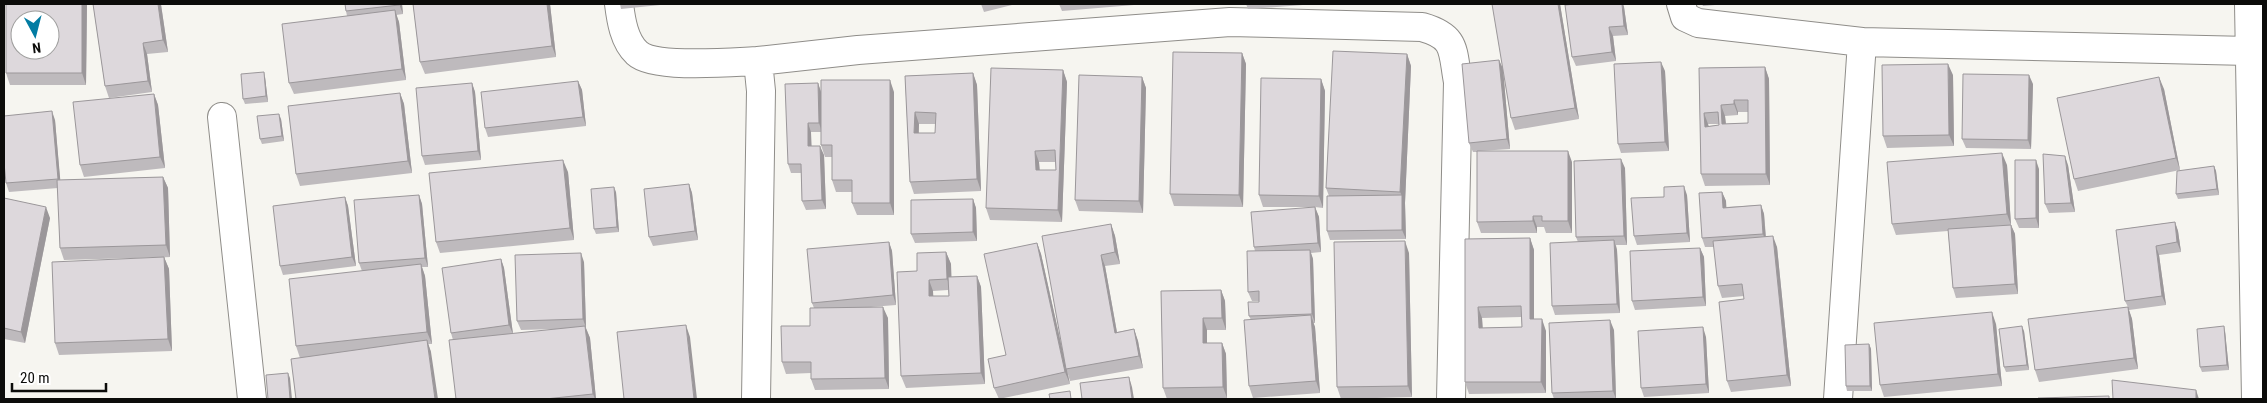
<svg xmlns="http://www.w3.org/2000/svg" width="2267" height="403" font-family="'Roboto Condensed',sans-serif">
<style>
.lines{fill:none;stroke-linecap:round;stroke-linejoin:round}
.minor-casing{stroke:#8f8d89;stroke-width:30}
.minor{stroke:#fff;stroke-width:28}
.wall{fill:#bebabd;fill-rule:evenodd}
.shaded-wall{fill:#9b979a}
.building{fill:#ddd8dc;stroke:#9b979a;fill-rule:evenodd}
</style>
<rect width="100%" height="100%" fill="#f6f5f0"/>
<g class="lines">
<defs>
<path id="minor" d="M619,4C621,20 624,41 637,53C654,69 733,62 758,61L761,91L756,399
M1681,4L1685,17L1698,23L1862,42
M2249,4L2256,399
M758,61L858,50L1230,22L1422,27C1457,37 1452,50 1458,82L1451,399
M222,117L252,399
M1838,399L1862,42L2249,51"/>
</defs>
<use href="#minor" class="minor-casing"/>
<use href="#minor" class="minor"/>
</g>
<path class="wall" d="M6,4H87L86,85H10L6,73Z
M93,4H161L168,52L147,54L152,92L109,98L105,86Z
M345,4H402L403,14L396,15L399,22L406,80L294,94L289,83L347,16L346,11Z
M413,4H550L556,57L425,74L420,62Z
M620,4H670L621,9Z
M981,4H1016L984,12Z
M1059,4H1146L1062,11Z
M1246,4H1316L1248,9Z
M1560,4L1579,119L1515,130L1511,118Z
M1576,4H1623L1624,7L1628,35L1613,36L1616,61L1576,66L1572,57Z
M1702,4H1727L1703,6Z
M1242,53L1246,64L1243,207L1174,206L1170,194Z
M1407,54L1411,66L1405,203L1406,239L1330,240L1327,231L1329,196L1326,188Z
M1499,60L1503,69L1510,149L1480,151L1572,162V233H1546L1544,227H1537V233H1481L1477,222V152H1473L1469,143Z
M1765,67L1769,79L1770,185L1705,186L1701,174L1699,68ZM1738,112H1748V123L1726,124L1725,116L1738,115ZM1708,124H1719V125L1709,126Z
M1063,70L1067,82L1062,222L990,220L986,208ZM1039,162H1055L1056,170H1040Z
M1665,71L1669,151L1621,153L1618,144Z
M973,73L977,85L981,191L914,194L910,182L905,76ZM919,124H936L935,133H919Z
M1953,75L1954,146L1887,148L1883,136Z
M265,77L268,102L245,104L243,99Z
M1142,77L1146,88L1143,213L1079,211L1075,200Z
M1321,79L1325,91L1323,208L1315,207L1319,217L1321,252L1311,253L1313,259L1315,323H1313L1315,327L1320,393L1253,398L1249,386L1251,320L1249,316L1259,302V301H1252L1248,292L1255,251L1254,247L1315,207H1263L1259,195Z
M578,81L582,90L586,126L488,137L485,128Z
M472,83L475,92L481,160L425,165L422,156Z
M818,83L821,92H894V215H857L852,203V192H836L832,180V157H825L821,145V132H811V146L824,155L826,209L806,210L802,201L801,173H791L788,164Z
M2033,84L2031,149L1966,148L1962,139Z
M2164,89L2180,170L2078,191L2074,179Z
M400,93L404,104L412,173L300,186L296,174Z
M154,94L158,105L165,168L84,177L80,165Z
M281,119L284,141L262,144L260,139Z
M55,120L60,180L163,177L168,188L170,257L64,260L60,248L58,188L9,192L6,183Z
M2007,165L2011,225L2015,234L2018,294L1956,298L1953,288L1948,231L1896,235L1892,224Z
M2068,165L2075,212L2049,213L2045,204Z
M2214,166L2216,171L2219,195L2178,199L2176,194Z
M1625,168L1627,245H1616L1617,250L1620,313L1555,315L1552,306L1578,242L1576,237Z
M2039,169V228H2019L2015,219Z
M568,172L574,240L440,253L436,242Z
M689,184L692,193L698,240L653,246L649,237Z
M616,192L619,232L596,234L594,229Z
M1722,192L1726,201V207L1761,205L1764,214L1766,236L1777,247L1791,386L1731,392L1727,381L1744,299V296L1722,298L1718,286L1714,247H1705L1702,238Z
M419,195L422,204L428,267H422L425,276L432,344H428L431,352L300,358L296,346L362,271L359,263Z
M1687,195L1690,242L1637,245L1634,236L1664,197Z
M345,197L348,206L356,266L283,275L280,266Z
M4,198L50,218L25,343L4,339Z
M973,199L976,208L977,241L915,243L911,234Z
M2175,222L2178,231L2181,252L2159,255L2166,305L2129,310L2132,319L2138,369L2039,382L2035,370L2128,307L2125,301L2116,230Z
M1111,224L1115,236L1120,264L1105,266L1117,332L1134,329L1138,341L1143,368L1070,381L1067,371L1070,384L999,399L994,388L1006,355L1037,243L1041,254L1065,361Z
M1530,238L1534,250V319L1546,331V393L1469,394L1465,382V239ZM1521,317L1522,327L1483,328L1482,318Z
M889,242L892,251L896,305L871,307L888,318L889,389L815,390L811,379V373L786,374L782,362L810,326L814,308L812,303Z
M1700,248L1704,257L1706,306L1635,310L1632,301Z
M946,252L951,264V277L977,276L981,287L985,384L906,388L901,376L917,271ZM948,290L949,296H933V291Z
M1409,253L1412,397L1341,399L1337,387Z
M164,257L169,269L172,351L59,355L55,343Z
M501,259L504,268L513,334L556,329L521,330L517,321L584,262L586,328L590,338L596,399H456L453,340L451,333Z
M1221,290L1225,301L1226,330H1207V343H1222L1226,354L1227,398L1167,399L1163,388L1161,291Z
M1996,324L2002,386L1884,397L1880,385Z
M1614,330L1616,399H1554L1552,393Z
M2024,331L2029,370L2006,372L2004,367Z
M2225,331L2229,370L2202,372L2200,367Z
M1706,337L1709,393L1644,397L1641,388Z
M1869,344L1871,349L1872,391H1847L1846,386Z"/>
<path class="shaded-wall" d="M82,4H87L86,85L82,73Z
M158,4H161V5L168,52L163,40Z
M399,4H402L403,14Z
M547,4H550L556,57L552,46Z
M1558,4H1560L1579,119L1575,108Z
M1622,4H1623L1624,7L1628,35L1624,26Z
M395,10L399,22L406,80L402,69Z
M1609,27L1613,36L1616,61L1612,52Z
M143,43L147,54L152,92L148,81Z
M1242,53L1246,64L1243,207L1239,195Z
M1407,54L1411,66L1405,203L1406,239L1402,230V196L1400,192Z
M1499,60L1503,69L1510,149L1507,139Z
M1661,62L1665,71L1669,151L1665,142Z
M1948,64L1953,75L1954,146L1949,135Z
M1765,67L1769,79L1770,185L1766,174Z
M1063,70L1067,82L1062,222L1058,210Z
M264,72L265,77L268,102L266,96Z
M973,73L977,85L981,191L977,179Z
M2029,75L2033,84L2031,149L2028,140Z
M1142,77L1146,88L1143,213L1139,201Z
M2159,77L2164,89L2180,170L2176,158Z
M1321,79L1325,91L1323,208L1319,196Z
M890,80L894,92V215L890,203Z
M578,81L582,90L586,126L583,117Z
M472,83L475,92L481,160L478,151Z
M818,83L821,92L822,132L819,123Z
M400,93L404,104L412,173L408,161Z
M154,94L158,105L165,168L160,157Z
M1734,100L1738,112V115L1734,104Z
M1721,105L1725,116L1727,136L1722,124Z
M52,111L55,120L61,188L58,179Z
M915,112L919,124L918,144L914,133Z
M1704,113L1708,124L1710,138L1705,127Z
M279,114L281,119L284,141L282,136Z
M808,123L811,132L812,155L808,146Z
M820,146L824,155L826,209L822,200Z
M1035,151L1039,162L1040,182L1036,170Z
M1568,151L1572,162V233L1568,221Z
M2002,153L2007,165L2011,225L2007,214Z
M2065,156L2068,165L2075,212L2071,203Z
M1621,159L1625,168L1627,245L1624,236Z
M563,160L568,172L574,240L570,228Z
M2036,160L2039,169V228L2036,218Z
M2214,166L2216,171L2219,195L2217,189Z
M163,177L168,188L170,257L166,245Z
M689,184L692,193L698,240L695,231Z
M1684,186L1687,195L1690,242L1687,233Z
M614,187L616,192L619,232L617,227Z
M1722,192L1726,201L1727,217L1723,208Z
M419,195L422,204L428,267L425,258Z
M345,197L348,206L356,266L352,257Z
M973,199L976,208L977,241L973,232Z
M1761,205L1764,214L1766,243L1763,234Z
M46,207L50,218L25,343L21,332Z
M1315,207L1319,217L1321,252L1318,243Z
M1533,216L1537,227V233L1533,221Z
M2175,222L2178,231L2181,252L2177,242Z
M1111,224L1115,236L1120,264L1115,252Z
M2011,225L2015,234L2018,294L2015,284Z
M1773,236L1777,247L1791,386L1787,375Z
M1530,238L1534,250V330L1530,319Z
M1614,240L1617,250L1620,313L1617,304Z
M1405,241L1409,253L1412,397L1408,386Z
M889,242L892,251L896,305L893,295Z
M1037,243L1041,254L1070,384L1065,372Z
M2156,246L2159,255L2166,305L2162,296Z
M1700,248L1704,257L1706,306L1703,297Z
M1310,250L1313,259L1315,323L1312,314Z
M946,252L951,264L952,290L947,279Z
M581,253L584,262L586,328L583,319Z
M1101,255L1105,266L1119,344L1115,333Z
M164,257L169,269L172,351L168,339Z
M501,259L504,268L513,334L509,325Z
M421,264L425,276L432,344L427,332Z
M977,276L981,287L985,384L981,373Z
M929,280L933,291L934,308L929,296Z
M1221,290L1225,301L1226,330L1222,318Z
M883,307L888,318L889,389L885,378Z
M1478,307L1482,318L1483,340L1479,328Z
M2128,307L2132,319L2138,369L2134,358Z
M1992,312L1996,324L2002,386L1998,374Z
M1311,315L1315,327L1320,393L1316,381Z
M1203,318L1207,330V354L1203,343Z
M1542,319L1546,331V393L1541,382Z
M1610,320L1614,330L1616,399L1613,391Z
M686,325L690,337L697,399H694Z
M585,326L590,338L596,399H595L593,394Z
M2022,326L2024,331L2029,370L2027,365Z
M2224,326L2225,331L2229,370L2227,365Z
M1703,327L1706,337L1709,393L1706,384Z
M1134,329L1138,341L1143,368L1139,356Z
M427,340L431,352L438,399H435Z
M1222,343L1226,354L1227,398L1223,387Z
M1869,344L1871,349L1872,391L1870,386Z
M288,373L290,378L292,399H290Z
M1129,377L1132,387L1134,399H1132Z
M2196,390L2199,399H2196Z"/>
<path class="building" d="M6,4H82V73H6ZM20,20H50V50H20Z
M93,4H158L163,40L143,43L148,81L105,86Z
M345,4H399V5L346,11Z
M413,4H547L552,46L420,62Z
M1492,4H1558L1575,108L1511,118Z
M1576,4H1622L1624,26L1609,27L1612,52L1572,57L1565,5Z
M395,10L402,69L289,83L282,24Z
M1333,51L1407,54L1400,192L1326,188Z
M1173,52L1242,53L1239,195L1170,194Z
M1499,60L1507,139L1469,143L1462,64Z
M1661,62L1665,142L1618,144L1614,64Z
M1948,64L1949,135L1883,136L1882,65Z
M1765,67L1766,174H1701L1699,68ZM1734,100H1748V123L1722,124L1721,105L1734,104ZM1718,112L1719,125L1705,127L1704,113Z
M991,68L1063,70L1058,210L986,208ZM1055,150L1056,170H1036L1035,151Z
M264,72L266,96L243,99L241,74Z
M973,73L977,179L910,182L905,76ZM915,112L936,113L935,133H914Z
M1963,74L2029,75L2028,140L1962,139Z
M1079,75L1142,77L1139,201L1075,200Z
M2159,77L2176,158L2074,179L2057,98Z
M1261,78L1321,79L1319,196L1259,195Z
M821,80H890V203H852V180H832V145H821Z
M578,81L583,117L485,128L481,92Z
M472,83L478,151L422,156L416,88Z
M818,83L819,123H808V146H820L822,200L802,201L801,164H788L785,84Z
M400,93L408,161L296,174L288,106Z
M154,94L160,157L80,165L73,102Z
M52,111L58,179L6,183L4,163V116Z
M279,114L282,136L260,139L257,116Z
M1477,151H1568V221H1542V216H1533V221L1477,222Z
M2002,153L2007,214L1892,224L1887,162Z
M2043,154L2065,156L2071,203L2045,204Z
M1621,159L1624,236L1576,237L1574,161Z
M563,160L570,228L436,242L429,173Z
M2015,160H2036V218L2015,219Z
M2214,166L2217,189L2176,194L2177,171Z
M163,177L166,245L60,248L57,180Z
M689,184L695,231L649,237L644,189Z
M1684,186L1687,233L1634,236L1631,198L1664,197V187Z
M614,187L617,227L594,229L591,189Z
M1722,192L1723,208L1761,205L1763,234L1702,238L1699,193Z
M419,195L425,258L359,263L354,200Z
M1402,195V230L1327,231V196Z
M345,197L352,257L280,266L273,206Z
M4,198L46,207L21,332L4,328Z
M973,199V232L911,234V200Z
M1315,207L1318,243L1254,247L1251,212Z
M2175,222L2177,242L2156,246L2162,296L2125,301L2116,230Z
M1111,224L1115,252L1101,255L1115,333L1134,329L1139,356L1066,369L1042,236Z
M2011,225L2015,284L1953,288L1948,229Z
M1773,236L1787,375L1727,381L1719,302L1744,299L1742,284L1718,286L1713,241Z
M1530,238V319H1542L1541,382H1465V239ZM1521,306L1522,327L1479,328L1478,307Z
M1614,240L1617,304L1552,306L1550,243Z
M1405,241L1408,386L1337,387L1334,242Z
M889,242L893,295L812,303L807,249Z
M1037,243L1065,372L994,388L988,359L1006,355L984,254Z
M1700,248L1703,297L1632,301L1630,251Z
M1310,250L1312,314L1249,316L1248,302H1259V291L1248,292L1247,251Z
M946,252L947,279L929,280V296H949L948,277L977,276L981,373L901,376L897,272L917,271V253Z
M581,253L583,319L517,321L515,255Z
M164,257L168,339L55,343L52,262Z
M501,259L509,325L451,333L442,268Z
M421,264L427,332L296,346L289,279Z
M1221,290L1222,318H1203V343H1222L1223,387L1163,388L1161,291Z
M883,307L885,378L811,379V362H782L781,326H810V308Z
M2128,307L2134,358L2035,370L2028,319Z
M1992,312L1998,374L1880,385L1874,323Z
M1311,315L1316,381L1249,386L1244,320Z
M1610,320L1613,391L1552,393L1549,323Z
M686,325L694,399H624L617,332Z
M585,326L593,394L545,399H456L449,340Z
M2022,326L2027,365L2004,367L1999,329Z
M2224,326L2227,365L2200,367L2197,329Z
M1703,327L1706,384L1641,388L1638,331Z
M427,340L435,399H296L291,359Z
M1869,344L1870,386H1846L1845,345Z
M288,373L290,399H268L266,375Z
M1129,377L1132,399H1082L1080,383Z
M2112,380L2196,390V399H2113Z
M1070,391L1071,399H1050L1049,394Z
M2109,396V399H2038V398Z"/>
<rect width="2267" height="403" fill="none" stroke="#0c0c0a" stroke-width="10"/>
<g transform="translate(35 35) rotate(173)"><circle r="24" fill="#ffffff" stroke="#9e9e9d"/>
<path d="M0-4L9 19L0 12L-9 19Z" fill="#027ca3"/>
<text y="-8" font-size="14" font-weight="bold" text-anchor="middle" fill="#0c0c0a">N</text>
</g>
<path d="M12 383v8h94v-8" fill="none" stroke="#0c0c0a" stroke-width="2.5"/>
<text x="20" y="383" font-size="15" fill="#0c0c0a" stroke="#ffffff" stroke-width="4" paint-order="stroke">20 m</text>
</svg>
